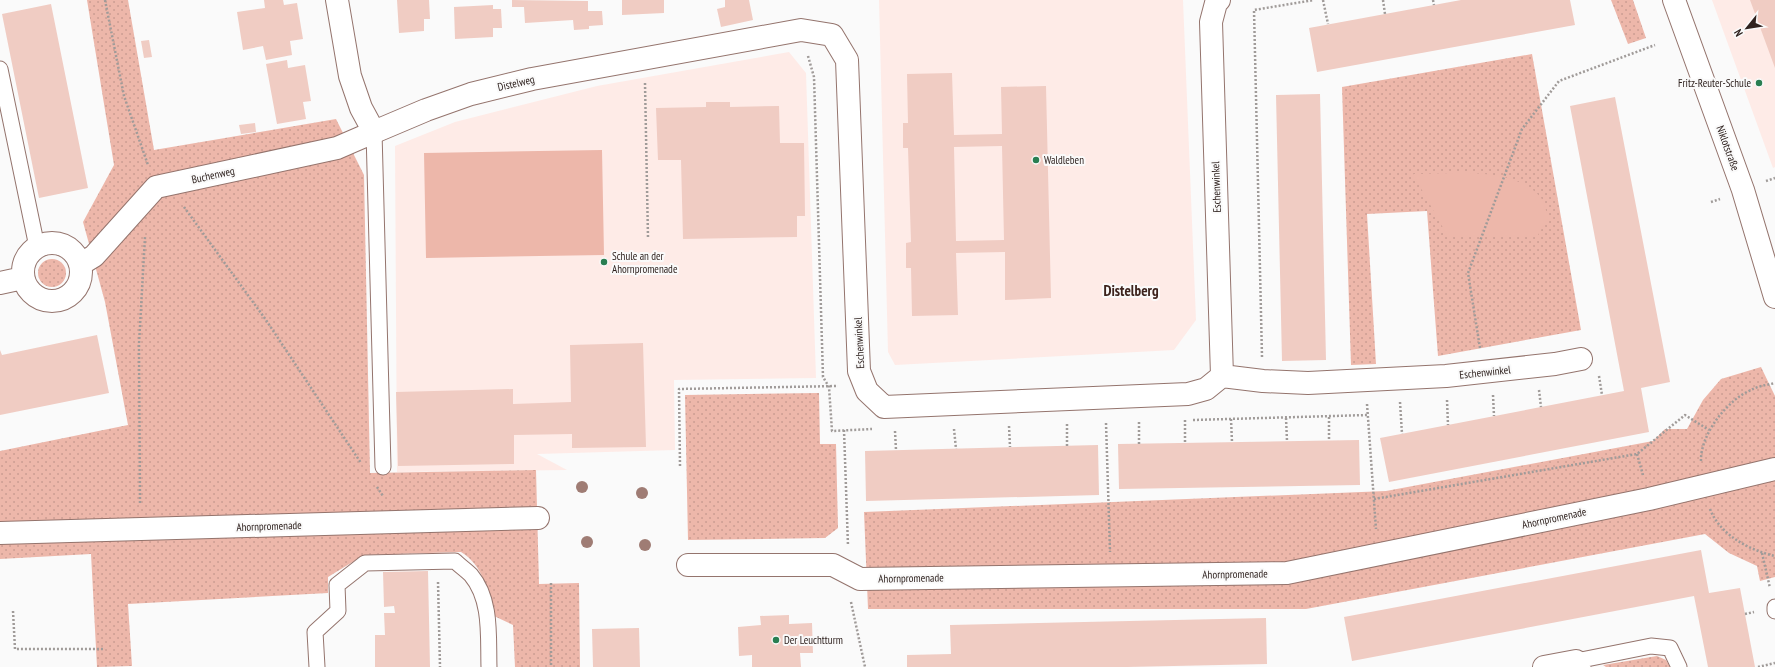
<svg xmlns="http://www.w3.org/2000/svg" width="1775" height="667" font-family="'PT Sans Narrow',sans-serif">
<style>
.built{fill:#feebe7}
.grass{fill:url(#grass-dots)}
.park{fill:#edb7aa}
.building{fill:#f0ccc3;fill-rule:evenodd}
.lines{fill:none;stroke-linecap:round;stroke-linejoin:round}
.service-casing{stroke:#94746d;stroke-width:17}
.pedestrian-casing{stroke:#94746d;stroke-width:24}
.minor-casing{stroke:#94746d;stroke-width:24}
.path{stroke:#a09b99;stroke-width:2.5;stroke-dasharray:2 2;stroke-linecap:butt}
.service{stroke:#fff;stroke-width:15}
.pedestrian{stroke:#fff;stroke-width:22}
.minor{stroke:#fff;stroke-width:22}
.tree{fill:#9f7c74}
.poi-dot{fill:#297e51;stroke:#fafafa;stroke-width:1.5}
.labels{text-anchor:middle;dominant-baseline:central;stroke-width:4;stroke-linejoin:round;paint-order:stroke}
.street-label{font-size:11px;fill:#2f221f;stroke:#fafafa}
.poi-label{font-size:11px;fill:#2f221f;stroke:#fafafa;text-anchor:start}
.district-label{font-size:15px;font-weight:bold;fill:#3d231d;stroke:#fafafa}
</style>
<defs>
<pattern id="grass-dots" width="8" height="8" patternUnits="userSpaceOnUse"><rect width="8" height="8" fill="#edb7aa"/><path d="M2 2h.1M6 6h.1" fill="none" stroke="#cc9d92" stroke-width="1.8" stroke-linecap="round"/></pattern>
</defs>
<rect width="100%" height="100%" fill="#fafafa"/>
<path class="built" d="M879,0H1183L1196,320L1174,350L895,365L888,352Z
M1712,0H1775V167L1773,168Z
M789,52L806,73L816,378L674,380L675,450L537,454L567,470L397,472L395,146L455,122L597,86Z"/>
<path class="grass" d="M87,0H128L154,150L336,119L364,175L370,473L536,470L539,584L579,583L580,667H515L513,625L494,616C490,593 482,564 461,552L364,555L328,577V593L128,604L132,666L97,667L91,554L0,559V451L128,425L105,302L83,222L114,165Z
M1611,0H1633L1646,38L1628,44Z
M1532,54L1581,330L1438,356L1427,211L1367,214L1376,364L1351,365L1342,87Z
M38 273a14 14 0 1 1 28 0a14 14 0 1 1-28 0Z
M1761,367L1775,396V577L1760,581L1757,566L1729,553L1705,534L1306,609H868L864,512L1386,491L1653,441L1665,429H1687L1703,400L1721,379Z
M819,393L820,444H836L838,528L825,538L688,540L685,395Z
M1657,656L1666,660L1670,667H1606L1603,665Z"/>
<path class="park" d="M602,150L604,255L426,258L424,153Z
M1413,174C1452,174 1514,165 1541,198C1545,202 1546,212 1548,218L1538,235H1447Z"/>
<path class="building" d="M264,0H283L284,5L297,3L303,39L290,41L292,55L266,60L263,46L243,50L237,12L265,8Z
M397,0H429L430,19H424V31L399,33Z
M512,0L588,1V11H602L603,25L589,26V29L574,30L573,20L525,23L524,7H512Z
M622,0H664V13L622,15Z
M725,0H749L753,20L721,27L717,9L725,7Z
M1461,0H1570L1575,25L1317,72L1309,28Z
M1750,0H1775V68Z
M51,4L88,188L39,198L2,14Z
M493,5V9H501L502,28H493V37L455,39L454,7Z
M149,40L152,57L144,58L141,41Z
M287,60L288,68L305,65L311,101L303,102L306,119L277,124L266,64Z
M952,73L954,135L1002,134L1001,87L1046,86L1051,298L1005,300V252L956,253L958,315L912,316L911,268H906V243L911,242L908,148H903V123H908L907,74ZM1002,146L1004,240L956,241L954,147Z
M1320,94L1326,360L1282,361L1276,95Z
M1615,97L1670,382L1641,388L1649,432L1389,482L1380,438L1624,391L1570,106Z
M706,102H730V107L779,106L780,143H804L805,216H797V237L683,239L681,160H658L656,108L706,107Z
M255,123L256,132L241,134L239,125Z
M97,335L109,393L0,415V350L2,355Z
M643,343L646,447L572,448V434L514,435V464L398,466L396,392L513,389V404L571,402L570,345Z
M1359,440L1360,485L1119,489L1118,444Z
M1098,445L1099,495L866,501L865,451Z
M1701,550L1709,593L1740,588L1755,667H1708L1694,596L1352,661L1344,617Z
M428,571L430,667H375V635H385L384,613H395L394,606L384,607L383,572Z
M789,615V624L812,623L813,653H800L801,667H752V655L739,656L738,627L761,625L760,616Z
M1266,618L1267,664L1127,667H907V655L951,654L950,625Z
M639,628L640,667H593L592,629Z"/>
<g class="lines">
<defs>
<path id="service" d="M0,69L37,247
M374,132L383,467
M1775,607V611
M317,667L315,632L338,611L337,585L365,563L455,561C460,566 466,570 471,575C492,600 488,637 489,667
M1583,667L1576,661L1651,646L1670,648L1679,667"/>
<path id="pedestrian" d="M81,264L94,256L156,187L337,148L374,132
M0,533L538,518
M688,565H833L860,579L1287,573L1649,499L1775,469"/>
<path id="minor" d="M337,0L350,76L361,108L374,132L426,110L471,94L532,79L801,30L832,35L847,60L859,371L867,391L884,407L1188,394L1206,389L1222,376L1263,381L1308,383L1446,376L1555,364L1581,359
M1219,0L1216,3L1211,22L1222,376
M1674,0L1743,190L1775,297
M23 272a29 29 0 1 1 58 0a29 29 0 1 1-58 0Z
M0,283L23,278
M1544,667L1576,661"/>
</defs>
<use href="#service" class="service-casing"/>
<use href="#pedestrian" class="pedestrian-casing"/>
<use href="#minor" class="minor-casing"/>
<path class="path" d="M105,0L124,96L148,165
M1323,0L1328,24
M1383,0L1385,14
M1433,0L1434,5
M808,56L814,77L823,377L829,387L832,431L872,429
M645,83L648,238
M1766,181L1775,178
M1711,202L1720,199
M184,207L266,320L361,463
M1480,348L1468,273L1522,129L1559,81L1655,45
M1262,357L1254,10L1314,0
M1599,376L1602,395
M1539,390L1541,407
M1493,395L1494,416
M1447,400L1448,425
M1400,402L1402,434
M1367,404L1376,529
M1329,417V440
M1286,418L1287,441
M1231,419L1232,442
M1185,420V443
M1193,420L1368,415
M1106,423L1110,552
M1067,424V446
M1009,426L1010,447
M954,429L956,449
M844,430L848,546
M895,431L896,450
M1139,444V421
M1637,454L1643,475
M1701,461C1700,435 1727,400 1751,390C1758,386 1767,385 1775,383
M680,466L679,389L838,386
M377,487L383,496
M1374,499L1637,454L1685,415L1709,430
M140,503L139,344L145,237
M1710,509C1720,535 1749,550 1775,556
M1762,553L1770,588
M438,582L440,667
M551,583V667
M851,602L865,667
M13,611L15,649H105
M1745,614L1754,612
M1758,667L1775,663"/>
<use href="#service" class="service"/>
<use href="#pedestrian" class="pedestrian"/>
<use href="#minor" class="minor"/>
</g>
<g class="tree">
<circle cx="582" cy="487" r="6"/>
<circle cx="642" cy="493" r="6"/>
<circle cx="587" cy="542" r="6"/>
<circle cx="645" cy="545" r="6"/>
</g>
<g class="poi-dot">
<circle cx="1759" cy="83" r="4"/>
<circle cx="1036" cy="160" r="4"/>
<circle cx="604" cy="262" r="4"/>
<circle cx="776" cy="640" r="4"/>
</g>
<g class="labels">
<g class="street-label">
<text transform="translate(516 83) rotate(-13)">Distelweg</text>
<text transform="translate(1728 148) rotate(70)">Niklotstraße</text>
<text transform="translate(213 175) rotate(-12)">Buchenweg</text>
<text transform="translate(1216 187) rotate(-92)">Eschenwinkel</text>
<text transform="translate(859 343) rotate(-93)">Eschenwinkel</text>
<text transform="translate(1485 372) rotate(-6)">Eschenwinkel</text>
<text transform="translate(1554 518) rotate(-12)">Ahornpromenade</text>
<text transform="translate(269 526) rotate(-2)">Ahornpromenade</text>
<text transform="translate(1235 574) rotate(-1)">Ahornpromenade</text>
<text transform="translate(911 578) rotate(-1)">Ahornpromenade</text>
</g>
<g class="poi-label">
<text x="1751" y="83" text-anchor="end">Fritz-Reuter-Schule</text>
<text x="1044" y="160">Waldleben</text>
<text x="612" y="256">Schule an der<tspan x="612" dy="13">Ahornpromenade</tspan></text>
<text x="784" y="640">Der Leuchtturm</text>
</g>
<g class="district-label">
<text x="1131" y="290">Distelberg</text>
</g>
</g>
<g transform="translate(1747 28) rotate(240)" stroke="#fafafa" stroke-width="3" paint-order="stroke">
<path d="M0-3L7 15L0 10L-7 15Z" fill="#2f221f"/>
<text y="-6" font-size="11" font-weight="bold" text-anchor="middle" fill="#2f221f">N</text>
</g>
</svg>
